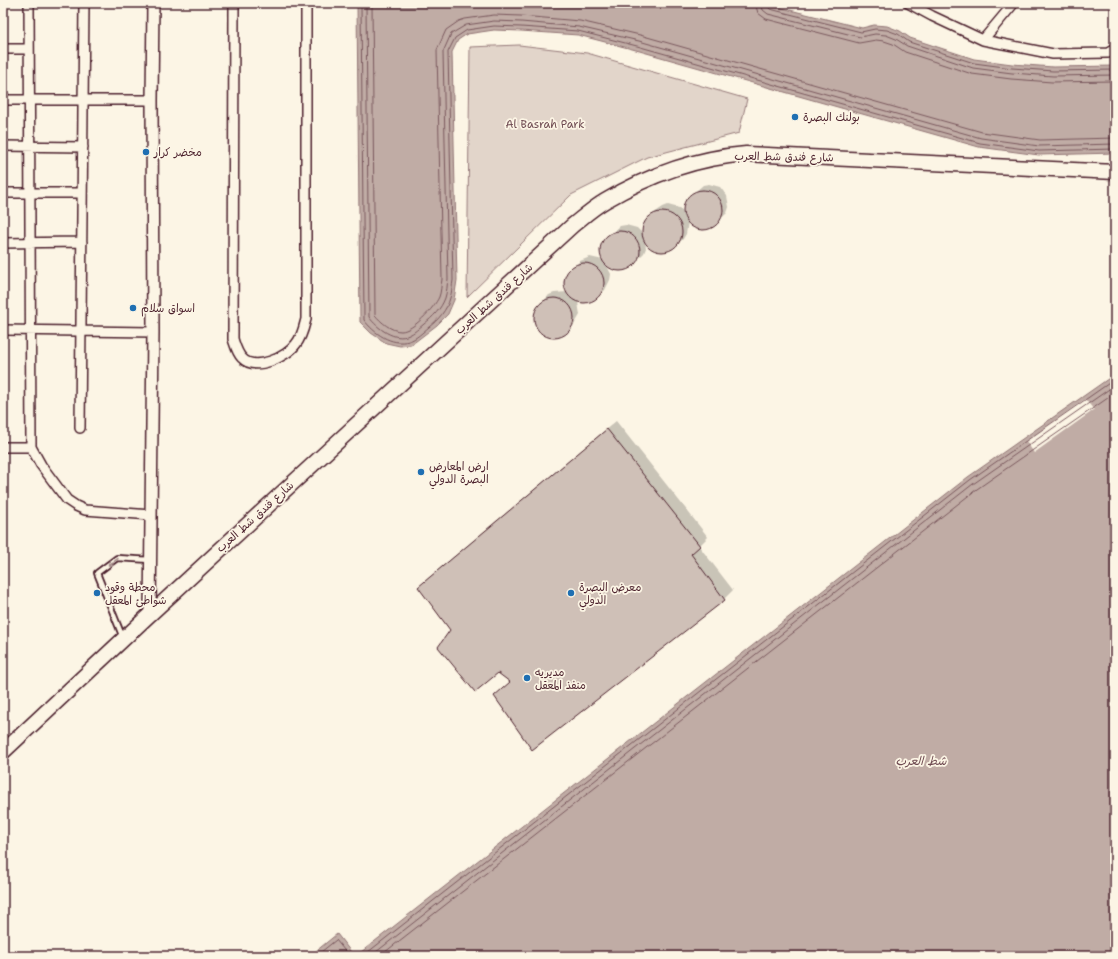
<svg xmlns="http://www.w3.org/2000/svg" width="1118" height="959" font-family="'Shantell Sans','Playpen Sans Arabic',sans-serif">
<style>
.green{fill:#e2d5ca;stroke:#967a7a}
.water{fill:#c0aca5;stroke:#917474}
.pier{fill:#fcf5e5}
.shadow{fill:#0003}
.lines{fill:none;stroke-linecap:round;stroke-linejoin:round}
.shore{stroke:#79575c;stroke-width:1}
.building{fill:#cfc0b7;stroke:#4a1f2b}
.service-casing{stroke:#4a1f2b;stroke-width:8}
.minor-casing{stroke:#4a1f2b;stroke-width:12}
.tertiary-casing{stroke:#4a1f2b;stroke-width:14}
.primary-casing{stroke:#4a1f2b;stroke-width:17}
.service{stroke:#fcf5e5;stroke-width:4.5}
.minor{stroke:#fcf5e5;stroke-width:9}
.tertiary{stroke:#fcf5e5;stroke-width:11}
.primary{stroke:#fcf5e5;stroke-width:14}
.oneway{stroke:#a38a88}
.poi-dot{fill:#1f6fb2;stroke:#fcf5e5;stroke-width:1.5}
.labels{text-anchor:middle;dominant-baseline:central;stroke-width:3.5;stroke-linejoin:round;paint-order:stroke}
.poi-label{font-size:11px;fill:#4a1f2b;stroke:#fcf5e5;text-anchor:start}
.park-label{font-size:11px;fill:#704c53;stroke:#fcf5e5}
.street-label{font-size:11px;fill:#4a1f2b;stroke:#fcf5e5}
.water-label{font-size:12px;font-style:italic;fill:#6d4950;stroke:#fcf5e5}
</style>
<rect width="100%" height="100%" fill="#fcf5e5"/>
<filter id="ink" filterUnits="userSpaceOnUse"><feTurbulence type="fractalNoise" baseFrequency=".025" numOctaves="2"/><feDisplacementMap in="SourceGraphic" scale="8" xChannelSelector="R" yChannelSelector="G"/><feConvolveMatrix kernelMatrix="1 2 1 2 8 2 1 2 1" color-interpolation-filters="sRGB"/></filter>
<g filter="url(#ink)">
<path class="green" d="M519,45L587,53L747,99L739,133L647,157L571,195L467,297L470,47Z"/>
<path class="water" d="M357,3H762L862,28L874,25L887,26L900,31L910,38L974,59L1012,64L1053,67L1115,66V153L1039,155L979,147L636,50L578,35L521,31L494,30L467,34L458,40L452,52L457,280L454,300L448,314L437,325L411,345L400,346L386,343L371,333L360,322Z
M1115,374V956H356L968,477Z
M337,934L354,956H310Z"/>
<path class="pier" d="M1085,399L1094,410L1034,453L1026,441Z"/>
<path class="shadow" d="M709,184L720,187L727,196L729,207L727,213L712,227L701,230L691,226L688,222L686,234L683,239L676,245L666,251L655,250L645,242L646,248L644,253L629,268L618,270L607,266L611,274L610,280L605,290L594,300L583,303L578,302L580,315L574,325L568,331L563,335L552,337L547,336L539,330L535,320L536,310L549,295L554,293L567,292L565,286L566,276L580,261L590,257L603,260L601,254L602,244L612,233L620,226L626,225L637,228L643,234L644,224L654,213L663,207L668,205L679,208L684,212L685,203L687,199L703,185Z
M616,421L708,537L699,546L733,590L724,599L495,696L510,682L451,630L419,587L428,578Z"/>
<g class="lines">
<path class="shore" d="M361,3L364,320C374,333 391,346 409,341C416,339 423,332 429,327C438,320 447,310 450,298C452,292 452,286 453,280L448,52L455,38L467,30L494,26L521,27L578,31L637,46L980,143L1039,151L1115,149
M366,3L369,317C377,328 395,342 409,335C414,333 419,328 424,324C433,317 441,309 445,298C447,292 447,285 448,279L443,52L451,34L466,25L494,21L521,22L579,27L639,41L981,138L1039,146L1115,144
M372,3L375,315C381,322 391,331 401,331C413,331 434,308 439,297C441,292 441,285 442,279L437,50L446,30L459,21L465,19L494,15L521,16L580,21L640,35L982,132L1040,140L1115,138
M755,3L758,13L766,19L859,43L876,40L884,41L893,44L905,52L972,74L1011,79L1052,82L1115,81
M761,3L763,10L768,14L860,37L875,34L886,35L896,39L907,46L973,68L1012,73L1053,76L1115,75
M766,3L767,6L770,9L861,32L875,29L887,30L898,34L909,42L974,63L1012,68L1053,71L1115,70
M316,956L336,940L349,956
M363,956L970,480L1115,379
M371,956L973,484L1115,385
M380,956L977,489L1115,393"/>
</g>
<path class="building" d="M683 210a20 20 0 1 1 40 0a20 20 0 1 1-40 0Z
M642 232a20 20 0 1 1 40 0a20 20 0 1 1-40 0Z
M600 251a20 20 0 1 1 40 0a20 20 0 1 1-40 0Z
M564 283a20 20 0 1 1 40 0a20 20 0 1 1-40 0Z
M534 318a20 20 0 1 1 40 0a20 20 0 1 1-40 0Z
M607,429L700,546L691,554L725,600L532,750L494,696L510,682L498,673L475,692L438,647L450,630L418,587Z"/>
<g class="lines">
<defs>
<path id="service" d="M123,638L97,573L117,558L151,560"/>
<path id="minor" d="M29,3L31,447L41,465L67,500L76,506L85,510L151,515
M234,3L233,339C235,345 237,353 242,358C255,372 287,357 296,344C302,337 304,327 306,319V3
M908,3L932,16L983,40L1053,54L1108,53L1115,49
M983,40L1014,3
M3,49H29
M3,100H152
M3,146L83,147
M3,193H82
M3,243L82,242
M3,330L153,332
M80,428L84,3
M3,447H31"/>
<path id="tertiary" d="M150,613L153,332L152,100L153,3"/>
<path id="primary" d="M3,752L146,618L573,225C583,217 593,208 605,201C649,175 695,158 746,154L1115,172"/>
</defs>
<use href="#service" class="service-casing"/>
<use href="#minor" class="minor-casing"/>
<use href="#tertiary" class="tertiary-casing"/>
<use href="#primary" class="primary-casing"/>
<use href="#service" class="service"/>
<use href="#minor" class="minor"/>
<use href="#tertiary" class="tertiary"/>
<use href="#primary" class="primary"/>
</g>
<defs><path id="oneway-shaft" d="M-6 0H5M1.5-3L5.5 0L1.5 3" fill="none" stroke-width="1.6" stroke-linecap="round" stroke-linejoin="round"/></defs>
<use class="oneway" href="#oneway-shaft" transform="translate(113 562) rotate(146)"/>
</g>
<g class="poi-dot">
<circle cx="795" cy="117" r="4"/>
<circle cx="146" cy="152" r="4"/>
<circle cx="133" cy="308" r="4"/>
<circle cx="421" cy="472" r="4"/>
<circle cx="97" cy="593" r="4"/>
<circle cx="571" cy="593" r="4"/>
<circle cx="527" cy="678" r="4"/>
</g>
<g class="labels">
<g class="poi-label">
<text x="803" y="117">بولنك البصرة</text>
<text x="154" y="152">مخضر كرار</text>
<text x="141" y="308">اسواق سلام</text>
<text x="429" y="466">ارض المعارض<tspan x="429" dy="13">البصرة الدولي</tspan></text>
<text x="105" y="587">محطة وقود<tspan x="105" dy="13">شواطئ المعقل</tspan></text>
<text x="579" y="587">معرض البصرة<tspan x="579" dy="13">الدولي</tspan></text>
<text x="535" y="672">مديريه<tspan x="535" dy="13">منفذ المعقل</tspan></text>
</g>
<g class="park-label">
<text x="545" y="124">Al Basrah Park</text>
</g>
<g class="street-label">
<text transform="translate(784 157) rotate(1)">شارع فندق شط العرب</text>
<text transform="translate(494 299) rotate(-42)">شارع فندق شط العرب</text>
<text transform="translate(255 517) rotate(-42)">شارع فندق شط العرب</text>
</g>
<g class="water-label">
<text x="921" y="761">شط العرب</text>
</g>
</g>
<rect width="1118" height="959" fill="none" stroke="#fcf5e5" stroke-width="16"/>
<rect x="8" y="8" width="1102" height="943" fill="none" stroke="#4a1f2b" stroke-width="1.5" filter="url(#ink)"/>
</svg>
